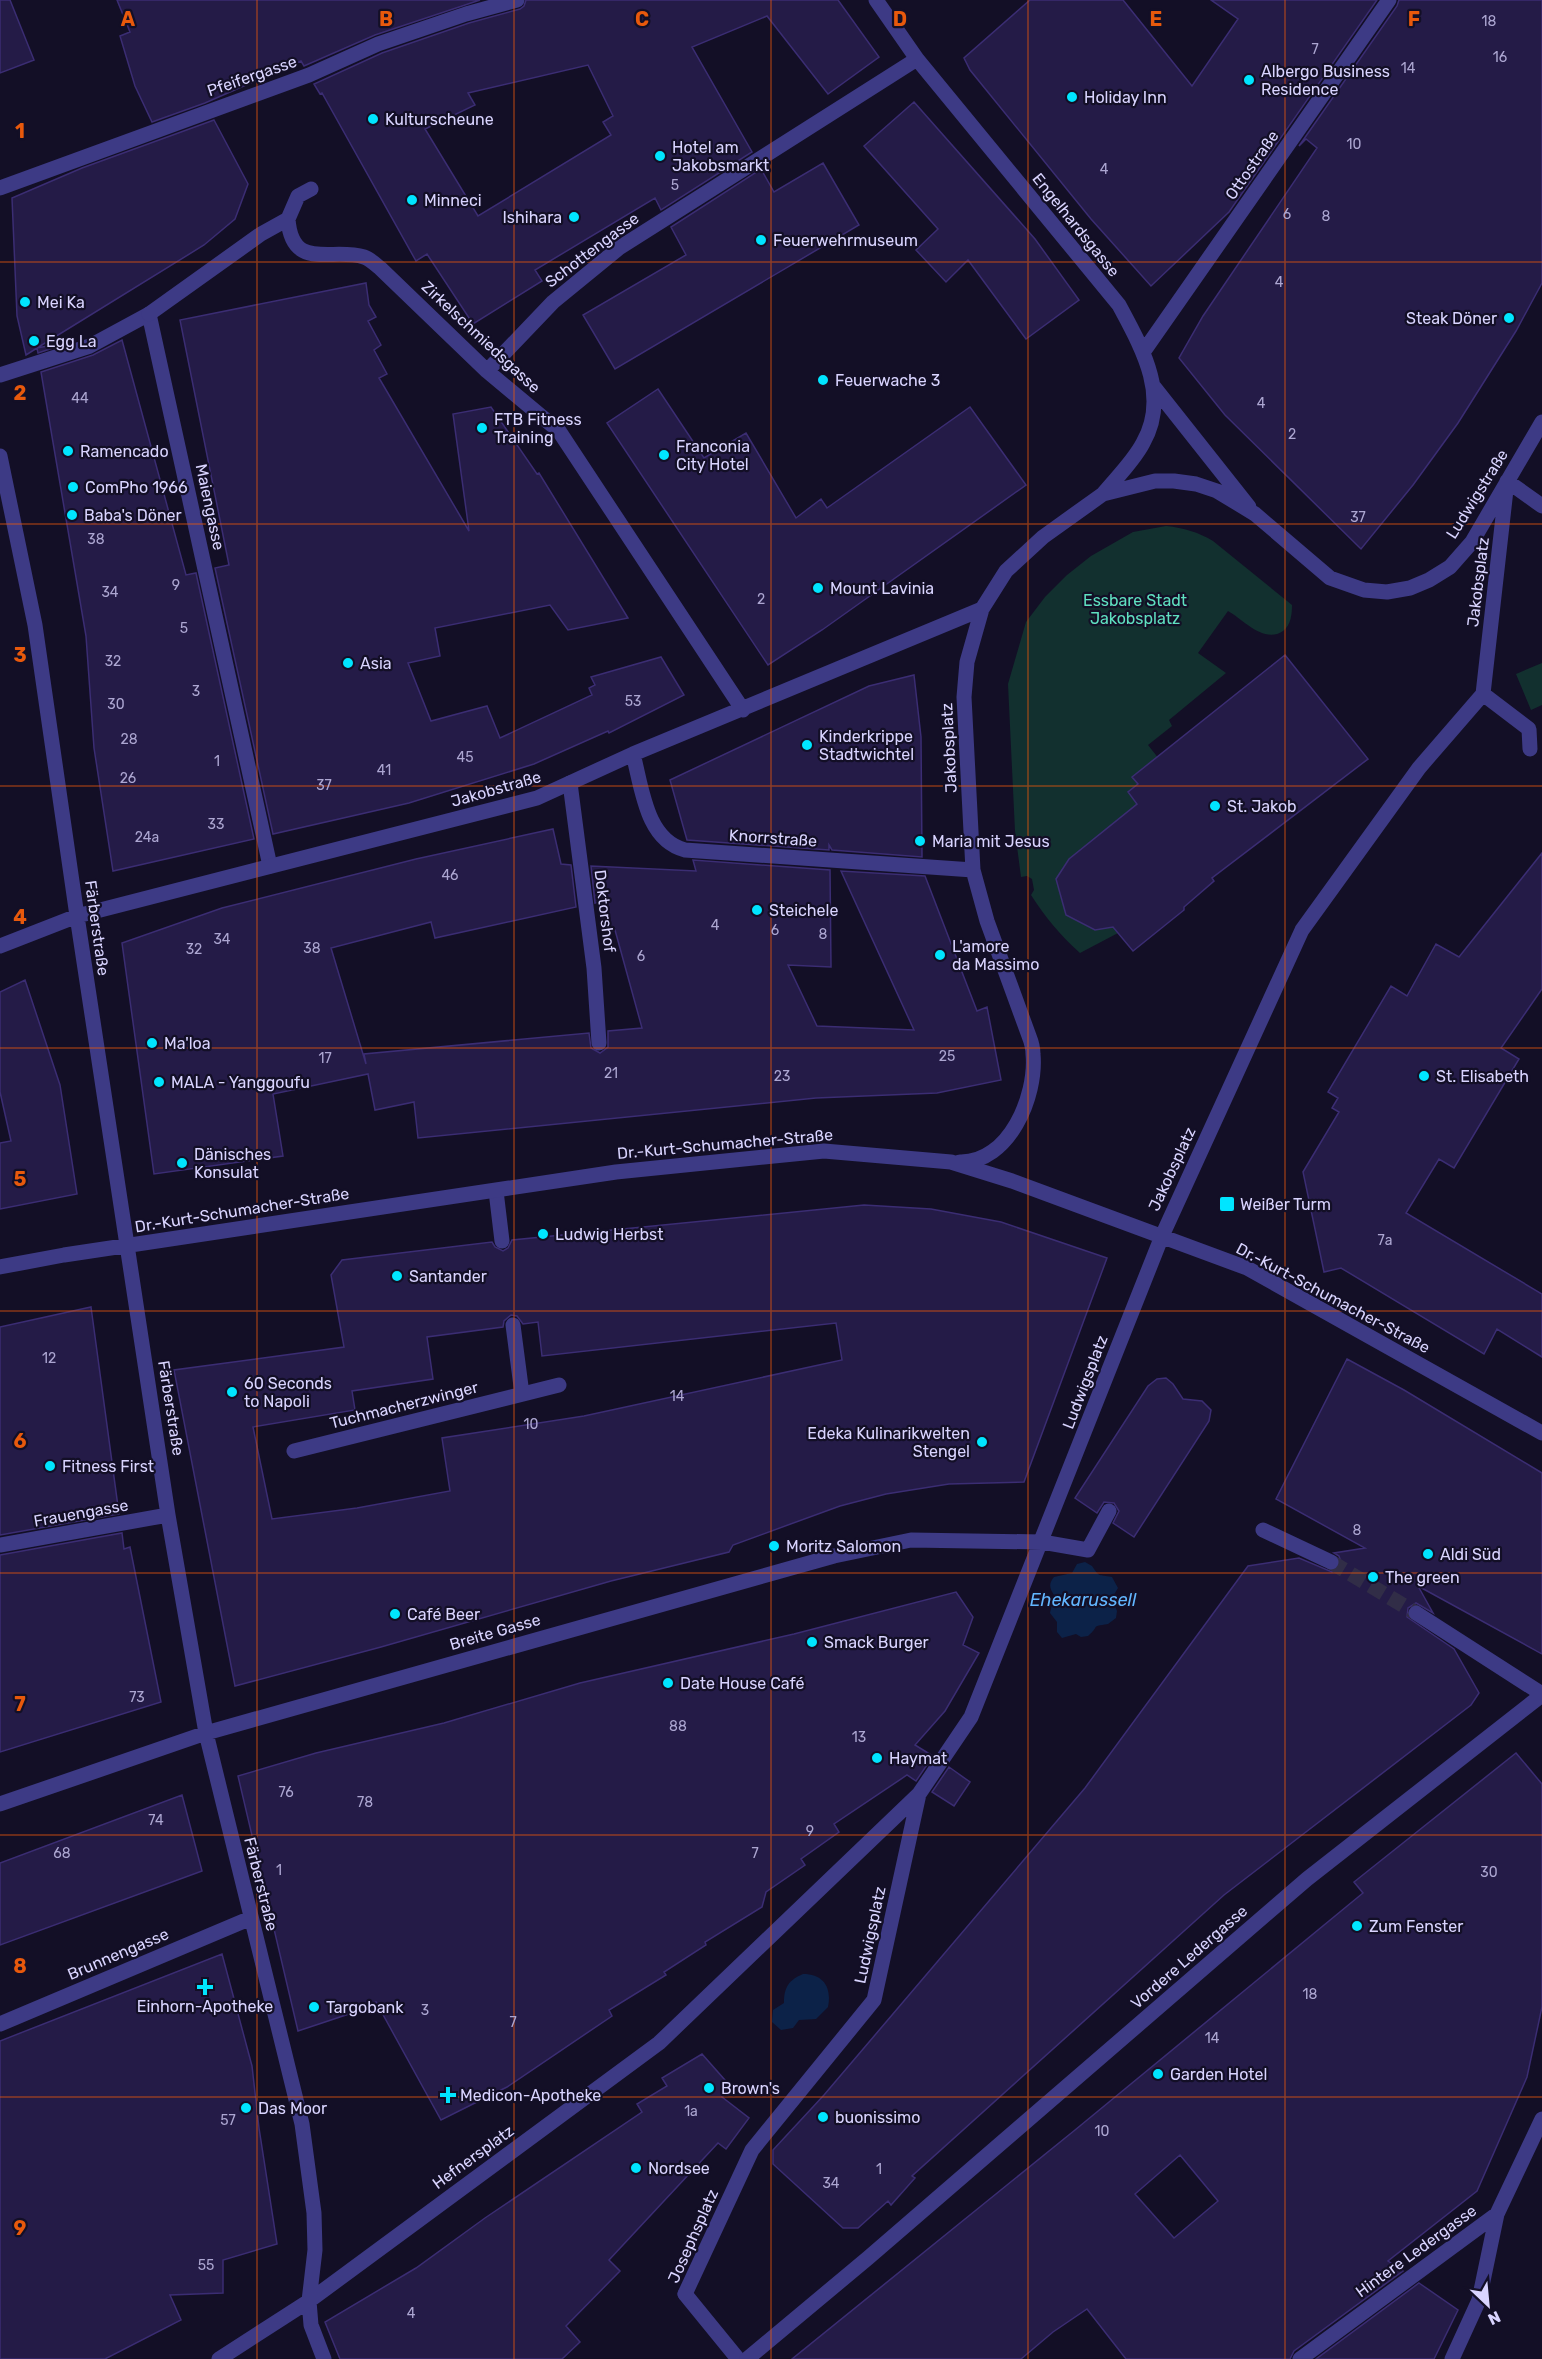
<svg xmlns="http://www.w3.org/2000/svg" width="1542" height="2359" font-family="Rubik,sans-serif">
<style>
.green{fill:#12302f}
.water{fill:#0c2248}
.building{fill:#241b47;stroke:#3b2d73;stroke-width:1.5;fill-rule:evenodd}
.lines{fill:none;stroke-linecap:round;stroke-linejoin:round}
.street-tunnel{stroke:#312d47;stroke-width:15;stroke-dasharray:15 8;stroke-linecap:butt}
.lane{stroke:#3d3a85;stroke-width:15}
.street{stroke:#3d3a85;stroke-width:15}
.grid{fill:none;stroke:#e8590c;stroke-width:1.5;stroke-opacity:0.55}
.poi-dot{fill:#00e5ff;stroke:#130f26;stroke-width:2}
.labels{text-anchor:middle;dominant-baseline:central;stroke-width:4.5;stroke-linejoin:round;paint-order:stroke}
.number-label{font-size:14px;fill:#aca6d1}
.poi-label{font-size:16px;fill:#d9d4ff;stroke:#130f26;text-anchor:start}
.street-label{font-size:16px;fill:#d9d4ff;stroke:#130f26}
.park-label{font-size:16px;fill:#5fe0c0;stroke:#130f26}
.water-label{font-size:18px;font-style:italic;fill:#62b6ff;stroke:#130f26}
.grid-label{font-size:20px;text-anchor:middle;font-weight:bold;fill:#e8590c;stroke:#130f26;stroke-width:4.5;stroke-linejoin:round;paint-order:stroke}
</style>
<rect width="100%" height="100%" fill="#130f26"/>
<path class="green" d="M1166,526C1184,528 1198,532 1213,541L1292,605C1292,614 1291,625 1283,631C1264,644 1244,620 1228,611L1198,653L1226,673L1169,720L1172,726L1148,745L1163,764L1144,779L1138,772L1132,777L1138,784L1143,811L1128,812L1074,867L1066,863L1062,869L1068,891L1060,894L1062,901L1113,927L1118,933L1080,953C1060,935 1045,917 1031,895L1034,890L1032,879L1027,876L1021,877L1015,831L1008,684L1026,622L1045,597L1067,575L1091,556L1133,532Z
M1542,663V705L1531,710L1516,674Z"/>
<path class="water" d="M1085,1562L1092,1566C1100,1578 1098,1574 1112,1577L1118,1588L1112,1598L1117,1611L1116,1618L1108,1624C1089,1627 1101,1625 1088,1636L1081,1637L1076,1634L1062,1638L1057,1632V1622L1050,1613L1054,1595C1050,1589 1048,1584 1054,1577L1072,1573L1077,1564Z
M803,1974C824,1974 832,1988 828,2007L816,2019L799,2020L793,2028L781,2030L772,2022L773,2010L784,2003C784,1987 789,1980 803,1974Z"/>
<path class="building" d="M0,0H10L34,60L0,73Z
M117,0H480L375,35L304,66L301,61L205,103L152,122L135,86L120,36L130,32Z
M526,0H838L879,57L828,94L767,16L692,47L752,152L661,210L655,198L535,270L542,281L473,324L427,254L416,261L322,93L320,94L314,84L382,53L469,23L520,9L524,6ZM588,65L613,116L603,122L611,135L478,216L425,129L475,105L468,93Z
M1030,0H1123L1192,86L1238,19L1211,0H1377L1229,212L1151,286L1091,219L970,70L964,58Z
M1399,0H1542V283L1516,331L1458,423L1413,485L1361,549L1225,415L1179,358L1203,316L1317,148L1306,139L1299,146L1397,6Z
M914,102L1035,239L1079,300L1026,339L968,260L946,282L916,250L938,229L864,146Z
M214,120L248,184L235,219L204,245L37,348L74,341L38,353L37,348L26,355L17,316L12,198L82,168Z
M823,163L859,225L615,369L583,315L686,255L671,227L761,169L774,192Z
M366,283L369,305L376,317L368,321L381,345L374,350L387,374L379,378L469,531L453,414L491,407L537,474L539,473L628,618L568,630L550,605L435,628L440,656L408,663L431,721L487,706L500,738L592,695L589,688L595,685L591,677L661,657L684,695L609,733L608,731L534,764L409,803L273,834L215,568L229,565L180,320Z
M122,340L186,575L196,573L254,839L113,871L94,748L86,636L41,372L93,355Z
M658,389L704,458L746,433L796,518L821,499L827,508L970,407L1026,485L822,630L768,665L607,423Z
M1285,655L1368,759L1212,878L1214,881L1184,907V910L1133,951L1113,927L1095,930L1066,915L1056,879L1069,859L1137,804L1128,792L1138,784L1132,777Z
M914,675L921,737L922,857L832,850L829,845V850L687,840L670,780L869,686Z
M553,829L561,864L571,865L576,907L435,938L431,922L331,948L366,1064L364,1054L589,1033L591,1048L600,1053L608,1047V1031L642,1028L615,930L604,933L600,902L595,903L591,866L696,871L693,860L830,870L831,967L788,965L817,1026L914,1030L841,871L925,876L977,1011L987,1007L1001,1080L937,1093L816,1098L418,1138L414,1102L375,1110L368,1074L273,1094L283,1156L154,1174L122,943L222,908L416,859Z
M1542,853V989L1501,1048L1519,1059L1454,1168L1439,1159L1406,1213L1542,1294V1357L1497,1329L1484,1354L1341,1268L1324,1272L1303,1172L1339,1112L1332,1108L1338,1098L1328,1092L1391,986L1407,996L1436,944L1459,957Z
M25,980L60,1085L77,1194L0,1209V1143L11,1141L0,1092V992Z
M864,1205L931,1209L1001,1222L1107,1258L1024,1482L949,1484L886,1494L840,1506L733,1545L729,1552L611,1581L381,1647L235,1686L174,1370L344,1347L331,1275L342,1260L492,1242L495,1247L503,1251L508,1248L512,1240ZM511,1315L517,1316L523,1324L538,1322L542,1356L836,1323L842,1360L584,1416L442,1438L450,1491L357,1508L272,1519L253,1427L355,1410L352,1391L433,1379L427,1337L503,1327L504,1321Z
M91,1307L119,1514L0,1535V1327Z
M1347,1359L1404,1390L1542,1473V1654L1418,1586L1433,1613L1416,1603L1408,1608L1407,1617L1454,1649L1479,1693L1471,1705L1224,1895L912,2176L915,2178L891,2205L888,2201L858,2228H843L773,2164V2150L824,2095L1085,1788L1248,1566L1299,1558L1332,1572L1337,1570L1341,1562L1339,1556L1334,1553L1365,1548L1276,1499Z
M1166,1378L1173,1384L1183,1399L1202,1401L1211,1410L1209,1421L1134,1537L1113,1523L1119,1511L1114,1503L1104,1502L1097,1513L1075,1498L1148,1386L1157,1379Z
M122,1533L124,1549L130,1547L161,1702L0,1752V1555Z
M956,1592L973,1617L963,1645L979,1653L945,1711L915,1745L933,1756L916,1781L907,1775L834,1824L839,1832L801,1859L805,1865L766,1892L762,1907L705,1942L706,1945L664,1972L666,1975L609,2010L612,2016L507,2087L441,2120L376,2002L358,2011L298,2031L238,1776L316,1753L444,1723L580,1683L794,1634Z
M1516,1753L1542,1784V2007L1527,2077L1477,2191L1388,2261L1403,2271L1294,2351L1290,2359H1126L1087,2309L1053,2332L1021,2359H792L1075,2130L1363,1893L1354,1882ZM1180,2155L1218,2201L1174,2238L1135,2194Z
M949,1767L970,1782L954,1806L932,1792Z
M182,1795L202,1871L0,1945V1863Z
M222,1954L252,2066L259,2128L277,2244L223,2260V2293L170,2295L181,2320L105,2359H0V2041Z
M702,2054L732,2088L722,2097L749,2118L726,2149L718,2143L609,2260L620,2271L566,2326L580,2342L562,2359H340L325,2322L416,2268L485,2218L642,2112L637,2104L667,2086L662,2078Z
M1419,2283L1458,2310L1434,2359H1316Z"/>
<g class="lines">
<path class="street-tunnel" d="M1331,1562L1416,1613"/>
<path class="lane" d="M0,375L90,346L149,314L270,866
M570,783L594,968L599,1043
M496,1191L502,1241
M513,1325L522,1394
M294,1451L559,1385
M685,2294L738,2359"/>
<path class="street" d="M876,0L917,59L1119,305C1142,348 1170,396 1143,443C1133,462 1116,478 1103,494
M0,188L309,75L378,44L466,14L517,0
M288,219C292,272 332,247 364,257C370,259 375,264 380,268L487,371L559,431L743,710
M149,314L261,234L288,219L298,196L311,189
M1144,351L1389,0
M487,371L553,302L619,248L917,59
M1154,387L1249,507
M0,456L35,625L77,916L168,1515L206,1733L302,2124L314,2213L315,2250L309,2301L311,2325L324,2359
M1507,481L1542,506
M1483,694L1529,729L1530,749
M633,754C642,788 646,840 685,850L973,870
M0,946L77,916L537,798L633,754L982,609
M960,1162C1009,1163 1037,1096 1033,1054C1033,1048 1031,1041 1029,1036L987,921L973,870L964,697L967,662L982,609L1006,571L1043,537L1103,494L1155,481H1174L1196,484L1217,491L1255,514L1330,578L1364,590L1387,592L1410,588L1429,580L1450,567L1472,542L1542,422
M0,1267L64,1255L616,1172L824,1151L951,1162L1012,1181L1247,1268L1542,1433
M1263,1530L1331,1562
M0,1545L168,1515
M1416,1613L1542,1694
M0,1804L206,1733L834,1556L911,1540L1042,1542L1088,1550L1109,1511
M0,2024L251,1918
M685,2294L752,2150L874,2000L919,1794L971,1717L1162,1236L1302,930L1419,768L1483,694L1507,481
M219,2359L309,2301L659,2043L919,1794
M747,2359L868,2258L1307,1879L1542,1695
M1300,2359L1497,2214L1542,2119
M1452,2359L1479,2300L1497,2214"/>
</g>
<path class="grid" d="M257,0V2359M514,0V2359M771,0V2359M1028,0V2359M1285,0V2359M0,262H1542M0,524H1542M0,786H1542M0,1048H1542M0,1311H1542M0,1573H1542M0,1835H1542M0,2097H1542"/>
<g class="poi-dot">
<circle cx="1249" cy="80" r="6"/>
<circle cx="1072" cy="97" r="6"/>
<circle cx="373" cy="119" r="6"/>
<circle cx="660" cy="156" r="6"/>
<circle cx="412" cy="200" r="6"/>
<circle cx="574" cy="217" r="6"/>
<circle cx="761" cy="240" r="6"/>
<circle cx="25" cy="302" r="6"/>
<circle cx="1509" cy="318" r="6"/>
<circle cx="34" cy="341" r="6"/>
<circle cx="823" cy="380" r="6"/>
<circle cx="482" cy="428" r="6"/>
<circle cx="68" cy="451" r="6"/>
<circle cx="664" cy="455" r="6"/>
<circle cx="73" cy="487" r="6"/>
<circle cx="72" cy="515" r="6"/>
<circle cx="818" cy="588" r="6"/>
<circle cx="348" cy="663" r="6"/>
<circle cx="807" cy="745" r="6"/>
<circle cx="1215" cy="806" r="6"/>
<circle cx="920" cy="841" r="6"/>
<circle cx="757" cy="910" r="6"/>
<circle cx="940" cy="955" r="6"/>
<circle cx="152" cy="1043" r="6"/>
<circle cx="1424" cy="1076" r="6"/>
<circle cx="159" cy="1082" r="6"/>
<circle cx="182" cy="1163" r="6"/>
<rect x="1219" y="1196" width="16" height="16" rx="3"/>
<circle cx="543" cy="1234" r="6"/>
<circle cx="397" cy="1276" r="6"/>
<circle cx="232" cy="1392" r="6"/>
<circle cx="982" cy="1442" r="6"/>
<circle cx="50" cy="1466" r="6"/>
<circle cx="774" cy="1546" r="6"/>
<circle cx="1428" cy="1554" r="6"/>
<circle cx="1373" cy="1577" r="6"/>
<circle cx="395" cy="1614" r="6"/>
<circle cx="812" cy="1642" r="6"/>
<circle cx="668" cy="1683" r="6"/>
<circle cx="877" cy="1758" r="6"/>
<circle cx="1357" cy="1926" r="6"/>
<path d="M202 1978h6v6h6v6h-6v6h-6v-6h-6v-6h6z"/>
<circle cx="314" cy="2007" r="6"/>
<circle cx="1158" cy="2074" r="6"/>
<circle cx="709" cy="2088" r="6"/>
<path d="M445 2086h6v6h6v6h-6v6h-6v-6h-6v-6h6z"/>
<circle cx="246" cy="2108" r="6"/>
<circle cx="823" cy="2117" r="6"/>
<circle cx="636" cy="2168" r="6"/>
</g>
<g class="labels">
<g class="number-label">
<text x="1489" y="21">18</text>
<text x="1315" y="49">7</text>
<text x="1500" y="57">16</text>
<text x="1408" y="68">14</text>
<text x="1354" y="144">10</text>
<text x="1104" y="169">4</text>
<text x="675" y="185">5</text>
<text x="1287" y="214">6</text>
<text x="1326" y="216">8</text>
<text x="1279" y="282">4</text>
<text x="80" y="398">44</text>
<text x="1261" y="403">4</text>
<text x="1292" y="434">2</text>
<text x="1358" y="517">37</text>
<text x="96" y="539">38</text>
<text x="176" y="585">9</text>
<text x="110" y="592">34</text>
<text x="761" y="599">2</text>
<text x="184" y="628">5</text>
<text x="113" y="661">32</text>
<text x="196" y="691">3</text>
<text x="633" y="701">53</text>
<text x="116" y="704">30</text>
<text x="129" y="739">28</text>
<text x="465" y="757">45</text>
<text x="217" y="761">1</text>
<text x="384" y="770">41</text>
<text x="128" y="778">26</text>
<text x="324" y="785">37</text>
<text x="216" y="824">33</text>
<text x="147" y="837">24a</text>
<text x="450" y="875">46</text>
<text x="715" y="925">4</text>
<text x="775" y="930">6</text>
<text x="823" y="934">8</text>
<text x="222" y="939">34</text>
<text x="312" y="948">38</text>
<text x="194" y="949">32</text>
<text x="641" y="956">6</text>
<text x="947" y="1056">25</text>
<text x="325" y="1058">17</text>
<text x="611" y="1073">21</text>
<text x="782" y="1076">23</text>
<text x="1385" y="1240">7a</text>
<text x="49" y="1358">12</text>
<text x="677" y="1396">14</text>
<text x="531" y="1424">10</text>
<text x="1357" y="1530">8</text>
<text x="137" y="1697">73</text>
<text x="678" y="1726">88</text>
<text x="859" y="1737">13</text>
<text x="286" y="1792">76</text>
<text x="365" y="1802">78</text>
<text x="156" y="1820">74</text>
<text x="810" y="1831">9</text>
<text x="62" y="1853">68</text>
<text x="755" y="1853">7</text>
<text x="279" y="1870">1</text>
<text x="1489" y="1872">30</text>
<text x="1310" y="1994">18</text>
<text x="425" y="2010">3</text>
<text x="513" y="2022">7</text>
<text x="1212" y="2038">14</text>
<text x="691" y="2111">1a</text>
<text x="228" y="2120">57</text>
<text x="1102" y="2131">10</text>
<text x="879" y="2169">1</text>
<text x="831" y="2183">34</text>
<text x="206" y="2265">55</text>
<text x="411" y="2313">4</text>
</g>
<g class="poi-label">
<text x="1261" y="71">Albergo Business<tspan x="1261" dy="18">Residence</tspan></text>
<text x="1084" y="97">Holiday Inn</text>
<text x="385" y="119">Kulturscheune</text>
<text x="672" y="147">Hotel am<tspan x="672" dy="18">Jakobsmarkt</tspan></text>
<text x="424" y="200">Minneci</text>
<text x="562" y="217" text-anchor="end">Ishihara</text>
<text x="773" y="240">Feuerwehrmuseum</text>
<text x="37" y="302">Mei Ka</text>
<text x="1497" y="318" text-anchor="end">Steak Döner</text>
<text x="46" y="341">Egg La</text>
<text x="835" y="380">Feuerwache 3</text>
<text x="494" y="419">FTB Fitness<tspan x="494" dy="18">Training</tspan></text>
<text x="676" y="446">Franconia<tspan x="676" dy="18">City Hotel</tspan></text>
<text x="80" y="451">Ramencado</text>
<text x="85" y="487">ComPho 1966</text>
<text x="84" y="515">Baba's Döner</text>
<text x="830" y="588">Mount Lavinia</text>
<text x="360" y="663">Asia</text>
<text x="819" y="736">Kinderkrippe<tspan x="819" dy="18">Stadtwichtel</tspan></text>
<text x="1227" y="806">St. Jakob</text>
<text x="932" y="841">Maria mit Jesus</text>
<text x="769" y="910">Steichele</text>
<text x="952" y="946">L'amore<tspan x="952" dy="18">da Massimo</tspan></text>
<text x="164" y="1043">Ma'loa</text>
<text x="1436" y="1076">St. Elisabeth</text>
<text x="171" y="1082">MALA - Yanggoufu</text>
<text x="194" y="1154">Dänisches<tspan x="194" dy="18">Konsulat</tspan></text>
<text x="1240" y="1204">Weißer Turm</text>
<text x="555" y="1234">Ludwig Herbst</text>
<text x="409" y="1276">Santander</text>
<text x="244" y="1383">60 Seconds<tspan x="244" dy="18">to Napoli</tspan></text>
<text x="970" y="1433" text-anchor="end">Edeka Kulinarikwelten<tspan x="970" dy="18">Stengel</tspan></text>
<text x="62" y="1466">Fitness First</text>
<text x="786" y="1546">Moritz Salomon</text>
<text x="1440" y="1554">Aldi Süd</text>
<text x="1385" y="1577">The green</text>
<text x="407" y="1614">Café Beer</text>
<text x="824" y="1642">Smack Burger</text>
<text x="680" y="1683">Date House Café</text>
<text x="889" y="1758">Haymat</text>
<text x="1369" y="1926">Zum Fenster</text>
<text x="205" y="2006" text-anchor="middle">Einhorn-Apotheke</text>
<text x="326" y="2007">Targobank</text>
<text x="1170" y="2074">Garden Hotel</text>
<text x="721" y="2088">Brown's</text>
<text x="460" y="2095">Medicon-Apotheke</text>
<text x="258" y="2108">Das Moor</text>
<text x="835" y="2117">buonissimo</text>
<text x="648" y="2168">Nordsee</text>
</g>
<g class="street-label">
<text transform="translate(252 76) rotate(-19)">Pfeifergasse</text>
<text transform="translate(1252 165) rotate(-55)">Ottostraße</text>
<text transform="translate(1076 225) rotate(51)">Engelhardsgasse</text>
<text transform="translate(592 250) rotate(-37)">Schottengasse</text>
<text transform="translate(481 337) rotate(43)">Zirkelschmiedsgasse</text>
<text transform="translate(1477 494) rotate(-58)">Ludwigstraße</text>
<text transform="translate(210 507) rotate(78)">Maiengasse</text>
<text transform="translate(1478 582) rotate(-83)">Jakobsplatz</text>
<text transform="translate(949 748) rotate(-93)">Jakobsplatz</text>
<text transform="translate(496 789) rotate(-16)">Jakobstraße</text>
<text transform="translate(773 838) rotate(4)">Knorrstraße</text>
<text transform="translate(605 911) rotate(83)">Doktorshof</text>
<text transform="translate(97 928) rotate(82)">Färberstraße</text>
<text transform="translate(725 1144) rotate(-5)">Dr.-Kurt-Schumacher-Straße</text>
<text transform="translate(1172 1169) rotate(-65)">Jakobsplatz</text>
<text transform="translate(242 1210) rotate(-9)">Dr.-Kurt-Schumacher-Straße</text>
<text transform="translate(1333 1298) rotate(28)">Dr.-Kurt-Schumacher-Straße</text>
<text transform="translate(1085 1382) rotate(-69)">Ludwigsplatz</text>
<text transform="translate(404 1405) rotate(-14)">Tuchmacherzwinger</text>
<text transform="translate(171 1408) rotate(81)">Färberstraße</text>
<text transform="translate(81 1513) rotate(-10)">Frauengasse</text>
<text transform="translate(495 1632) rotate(-16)">Breite Gasse</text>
<text transform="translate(261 1884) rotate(76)">Färberstraße</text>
<text transform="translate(870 1935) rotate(-78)">Ludwigsplatz</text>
<text transform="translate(118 1954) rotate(-23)">Brunnengasse</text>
<text transform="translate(1189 1957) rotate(-41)">Vordere Ledergasse</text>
<text transform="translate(473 2157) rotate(-36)">Hefnersplatz</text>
<text transform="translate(693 2236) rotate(-66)">Josephsplatz</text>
<text transform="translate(1416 2251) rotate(-36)">Hintere Ledergasse</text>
</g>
<g class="park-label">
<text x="1135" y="600">Essbare Stadt<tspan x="1135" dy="18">Jakobsplatz</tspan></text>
</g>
<g class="water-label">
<text x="1083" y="1600">Ehekarussell</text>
</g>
</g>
<g class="grid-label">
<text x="128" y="26">A</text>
<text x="386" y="26">B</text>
<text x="642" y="26">C</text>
<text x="900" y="26">D</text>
<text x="1156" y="26">E</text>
<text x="1414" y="26">F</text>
<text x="20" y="138">1</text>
<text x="20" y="400">2</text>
<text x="20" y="662">3</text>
<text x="20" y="924">4</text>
<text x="20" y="1186">5</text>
<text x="20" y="1448">6</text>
<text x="20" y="1711">7</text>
<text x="20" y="1973">8</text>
<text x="20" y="2235">9</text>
</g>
<g transform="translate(1488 2305) rotate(154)" stroke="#130f26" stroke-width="4.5" paint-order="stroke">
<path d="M0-4.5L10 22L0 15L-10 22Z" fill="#d9d4ff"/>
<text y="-9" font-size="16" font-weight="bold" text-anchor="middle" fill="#d9d4ff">N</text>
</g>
</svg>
